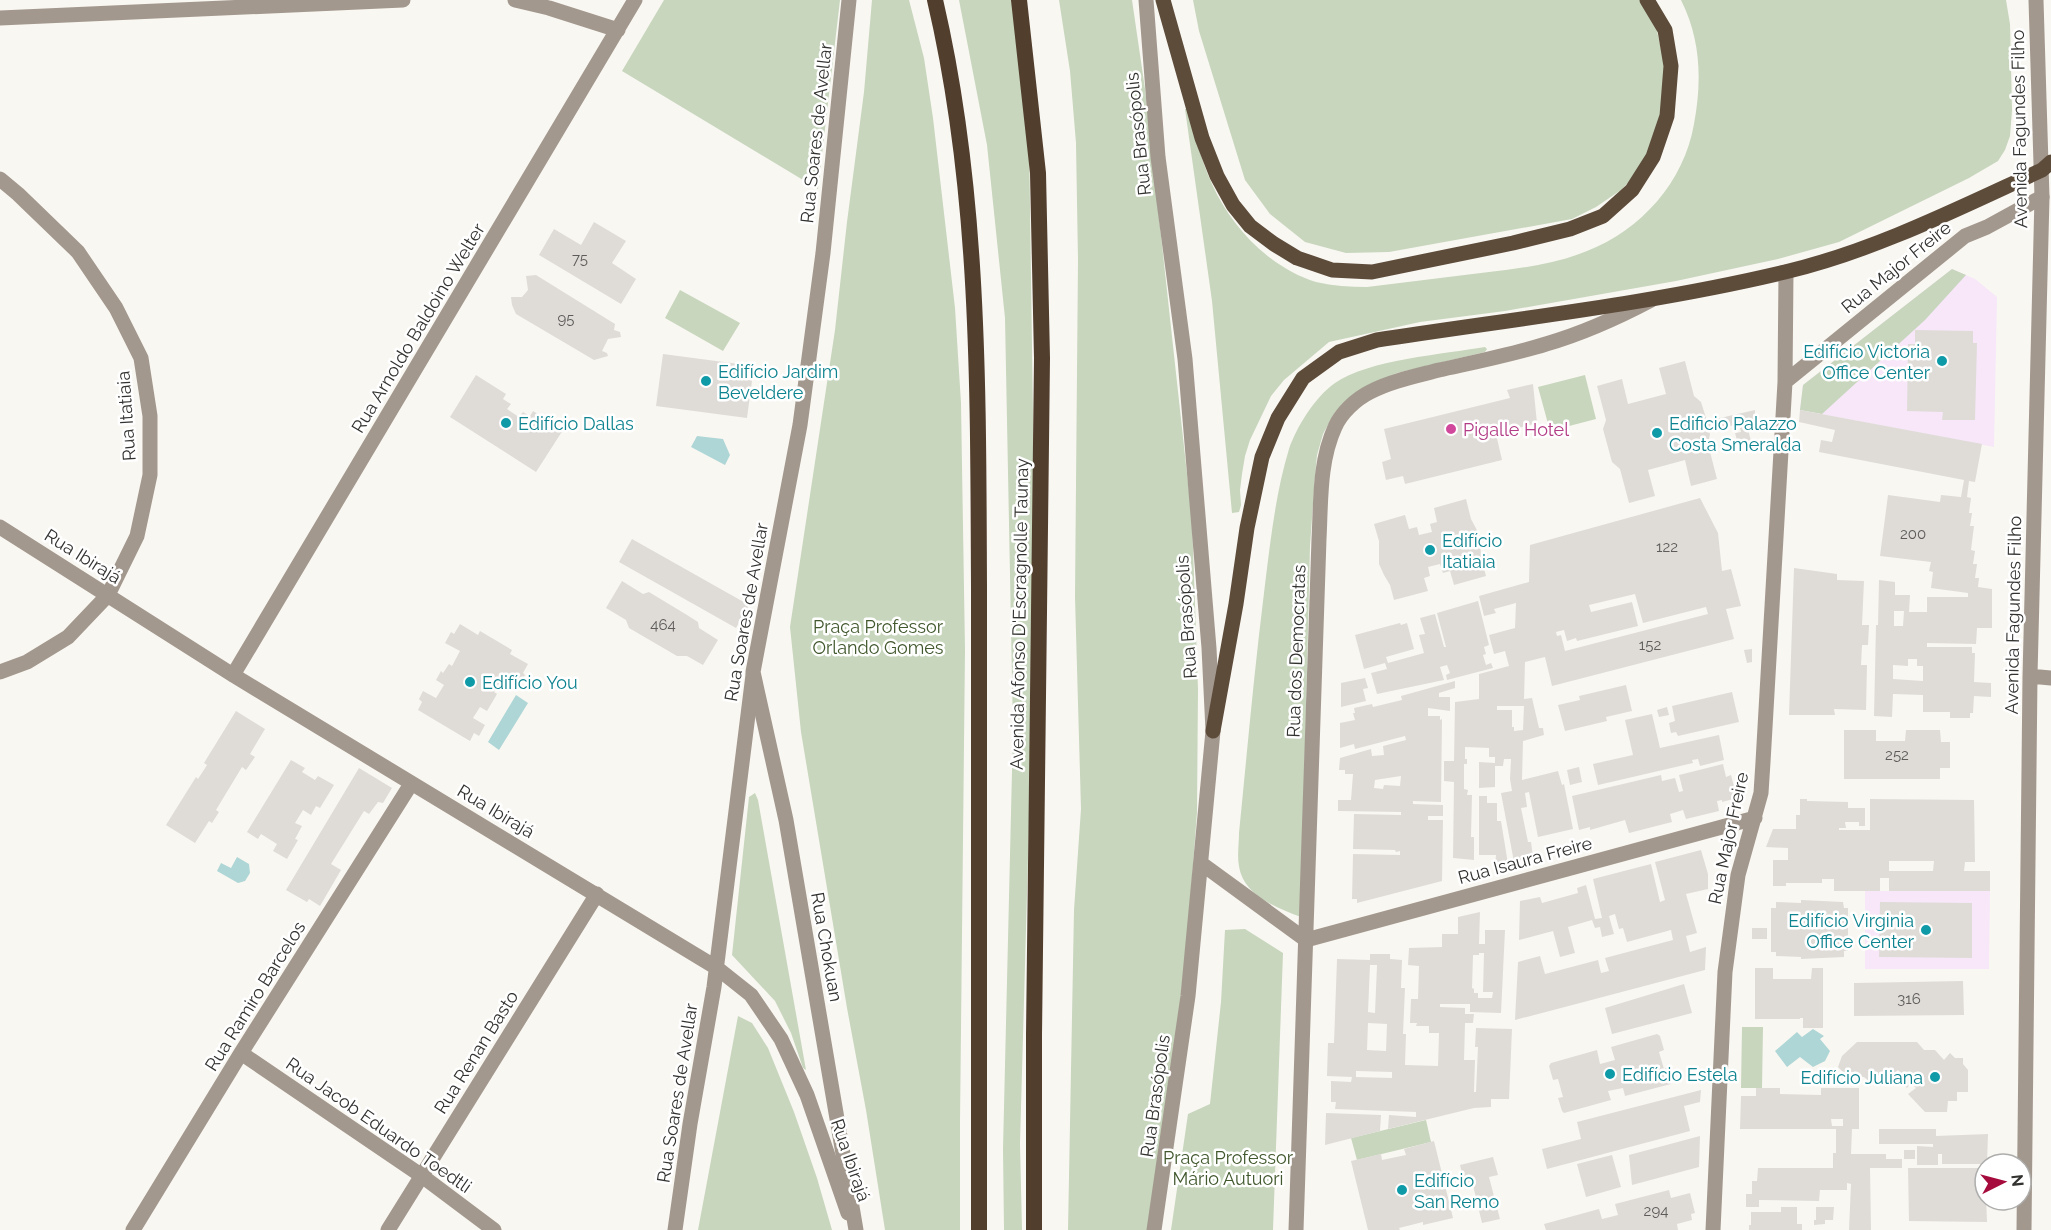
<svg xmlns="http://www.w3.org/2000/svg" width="2051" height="1230" font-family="Raleway,sans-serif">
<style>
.commercial{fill:#f7e7f9}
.green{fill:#c7d6bd}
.water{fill:#aed6d6}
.building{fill:#dfdcd8;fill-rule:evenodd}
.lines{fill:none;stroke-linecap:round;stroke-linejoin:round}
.minor{stroke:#a3988e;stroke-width:15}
.tertiary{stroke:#a3988e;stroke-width:15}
.primary{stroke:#5e4c3b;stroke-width:15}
.trunk{stroke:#523e2d;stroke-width:16}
.culture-dot{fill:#0f9aa8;stroke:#fff;stroke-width:2}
.hotel-dot{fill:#d1479c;stroke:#fff;stroke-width:2}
.labels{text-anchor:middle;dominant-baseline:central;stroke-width:5;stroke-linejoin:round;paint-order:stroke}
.number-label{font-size:15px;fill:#5d5c5a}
.street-label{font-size:18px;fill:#323230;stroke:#fff}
.culture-label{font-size:18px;fill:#0d838f;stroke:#fff;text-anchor:start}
.hotel-label{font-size:18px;fill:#b23c85;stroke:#fff;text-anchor:start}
.park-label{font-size:18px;fill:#41582d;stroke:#fff}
</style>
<rect width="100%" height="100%" fill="#f9f7f2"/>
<path class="commercial" d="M1952,269L1975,279L1997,297L1994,447L1800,410L1803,385Z
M1865,891H1990L1989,969H1865Z"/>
<path class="green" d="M664,0H840L818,189L622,71Z
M872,0H909L924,58L933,118L955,308L961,403L965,650L960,1123V1230H885L866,1110L847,1008L801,732L790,627L835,330L847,222L864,92Z
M959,0H1013L1029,138L1033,415L1034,642L1020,1144L1022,1230H1004L1003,1149L1013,729L1005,318L987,145Z
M1059,0H1132L1145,89L1192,520L1198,689L1197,812L1189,919L1173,1072L1149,1230H1068L1074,910L1081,809L1075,597L1078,260L1076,143L1070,71Z
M1193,0H1640L1655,22L1663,58L1666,82L1661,124L1639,171L1621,190L1596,207L1572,219L1389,252L1346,253L1305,242L1270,214L1245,180L1199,31Z
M1681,0H2006L2010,24L2012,110L2010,136L2005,150L1998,161L1969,178L1839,242L1778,259L1676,281L1505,311L1420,322L1329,342L1284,380L1271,396L1250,440L1245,456L1242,474L1240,490L1241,505L1239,512L1232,513L1212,301L1185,109H1188C1195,134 1201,160 1212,184C1231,227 1270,268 1316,282C1333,286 1350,287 1367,287C1408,282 1448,277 1489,272C1522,268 1556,264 1587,251C1641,230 1684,182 1694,124C1702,81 1701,40 1681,0Z
M1952,269L1966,275L1925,320L1822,414L1800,410L1803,385Z
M680,290L740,323L723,351L665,318Z
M1485,347L1487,349L1485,352L1397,373L1375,382L1335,412L1323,434L1317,455L1315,476L1310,546L1301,917C1277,908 1243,895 1239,866C1237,856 1239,844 1239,833C1247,753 1254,673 1264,593C1270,545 1275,495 1289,449C1297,426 1315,397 1335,383C1367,360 1445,354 1485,347Z
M1585,375L1596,419L1550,431L1538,387Z
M755,793L758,800L806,1070L803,1068L791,1033L775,1001L732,955L749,797Z
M1245,929L1283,953L1273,1230H1171L1188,1114L1210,1104L1221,1002L1225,930Z
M738,1016L752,1023L768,1048L794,1112L817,1178L832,1230H698Z
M1742,1027H1763L1762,1088H1741Z
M1426,1120L1431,1142L1357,1160L1351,1138Z"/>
<path class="water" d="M697,436L723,439L730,455L725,465L691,447Z
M516,695L528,703L499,750L488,742Z
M237,857L249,864L250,873L245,881L238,883L217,871L221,863L231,868Z
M1813,1029L1824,1036L1820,1039L1830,1051L1825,1061L1813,1067L1800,1057L1787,1067L1775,1051L1797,1032L1802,1037Z"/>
<path class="building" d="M594,222L626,241L612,263L636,279L621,304L539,255L554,229L581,245Z
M536,275L615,324L614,330L620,332L621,337L608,339L602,351L607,353L608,356L594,360L516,314L512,305L511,297H522L528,290L526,276Z
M1915,330L1973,331V343H1977L1975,420H1942L1943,412L1907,411L1908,344H1915Z
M663,354L754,366L747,418L656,406Z
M1685,361L1694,396L1701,402L1707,421L1755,410V420L1746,422L1751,441L1738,444L1735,433L1741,432L1739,424L1709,431L1710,434L1708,444L1717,479L1691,486L1685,460L1648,470L1655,496L1629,503L1620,469L1612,462L1603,429L1606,420L1597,386L1622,379L1628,404L1666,394L1659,368Z
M476,375L506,394L503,399L511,404L507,409L519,417L523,412L530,416L533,411L563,430L536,472L450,417Z
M1533,384L1537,423L1496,434L1502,460L1405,484L1403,476L1386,480L1382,462L1391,459L1384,429L1510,398L1507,390Z
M1800,410L1982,444L1975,482L1969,481L1967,497L1971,498L1969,513H1972L1970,526H1974L1971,550L1975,551L1973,564H1977L1975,578H1979L1978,587L1992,589V628H1977L1976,644L1927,643V647H1972V653H1975L1974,682L1991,683V697L1974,696L1973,713H1970V718H1950V712H1923V695L1893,694L1892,717L1874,716L1876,625H1878L1879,580L1895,582V595H1910L1909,612H1927V597H1968V593L1931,588L1933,572L1929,571L1931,562L1880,556L1888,495L1940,502L1941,495L1961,497L1964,480L1819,452L1821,440L1832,442L1835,430L1799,422ZM1894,611H1904L1903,626H1894ZM1908,659H1917V666H1923V681L1893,679V665L1908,666Z
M1700,498L1718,533L1722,571L1731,569L1741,606L1726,609L1734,639L1552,686L1545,657L1525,662L1524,699L1532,698L1539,728H1543L1544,735L1523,741L1522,780L1558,771L1562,785L1564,784L1573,829L1538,837L1529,792L1525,793L1527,807L1521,808L1528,842H1531L1533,857L1514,862L1501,793L1512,791L1510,779L1511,759H1504L1503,766H1495V787L1479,788V762L1495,763V757H1489V748L1465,747V759H1467V764H1464V789L1468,790L1467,795H1472L1471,837H1474V860L1453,858L1454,782L1444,781V761H1454L1455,702L1479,699V674L1509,666L1505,651L1494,654L1489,635L1515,628L1516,603L1494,609L1496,613L1484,616L1479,596L1529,582L1530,545ZM1635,594L1643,623L1706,607L1708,614L1565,651L1561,635L1557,636L1556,632L1564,630L1567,641L1576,638L1577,641L1638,626L1632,602L1591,612L1589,605ZM1497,706H1524L1523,730L1514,731V727H1512V710H1497Z
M1466,499L1471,519L1480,536L1481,557L1486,576L1454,585L1450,571L1443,573L1440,564L1428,567L1430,576L1424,578L1428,591L1394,600L1390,585L1384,575L1379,564V541L1374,524L1405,515L1409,529L1417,527L1419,535L1432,532L1430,524L1437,522L1434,508Z
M632,539L749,605L736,628L619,562Z
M1794,568L1837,574V580L1864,581L1862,625H1869L1868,645H1862L1861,665H1867L1866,710L1834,709L1835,715H1789Z
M622,581L643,594L649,592L687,615L698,622L699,628L718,640L703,665L687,656H677L629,628L626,620L606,608Z
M1478,601L1489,645L1484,647L1486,654L1483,655L1486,665L1491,663L1493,668L1447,680L1446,675L1450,673L1447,665L1440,667L1444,680L1377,694L1371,673L1387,669L1385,663L1364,669L1355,635L1400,623L1401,625L1407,623L1414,649L1386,657L1388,663L1424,653L1419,635L1425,634L1420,618L1435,614L1444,647H1446L1437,613Z
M460,624L478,635L480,631L512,650L510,654L528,664L523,673L525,675L518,688L502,679L494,692L497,694L487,711L480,707L473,718L485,725L479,736L474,733L470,741L418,710L422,702L419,699L423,691L436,698L444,685L436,680L441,671L443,673L449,664L452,666L460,651L445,643L451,632L454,634Z
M1752,649V662L1747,663L1744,650Z
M1365,678L1368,688L1363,689L1366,701L1341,707V683Z
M1455,681V688L1439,693V697H1450V711L1428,708V716H1440V720L1442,719L1441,802L1413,801V804L1443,805V816H1428V820H1443L1442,881L1357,903V899H1352L1353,854L1400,855V851L1396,852L1395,850L1353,849L1354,814L1401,815V812L1338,811V800H1351L1353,774H1345V770H1339L1340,758L1371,749L1372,756L1384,755L1383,746L1406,740L1405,736L1355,749L1354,744L1340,748V723L1355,720L1353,713H1355L1354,708L1372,704L1373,707L1402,700L1401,696ZM1401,776L1400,786L1384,785L1383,789L1374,788L1375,780Z
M1626,685L1632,711L1606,717L1607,721L1565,731L1558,705L1580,700L1579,696Z
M1732,692L1739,722L1678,736L1676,732L1671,733L1669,723L1675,721L1672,706Z
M1667,707L1669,715L1659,717L1657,710Z
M236,711L265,729L250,754L255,757L246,770L242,767L216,810L219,812L212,823L209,821L195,843L166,825L196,777L198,779L207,765L204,763Z
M1652,714L1660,748L1719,735L1724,760L1700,766L1698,759L1692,760L1693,763L1598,785L1593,764L1633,755L1625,720Z
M1844,730H1876V741H1905L1906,730H1940L1941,742H1950V768H1940V779H1844Z
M291,760L305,768L302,772L315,780L318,776L334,785L320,808L316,806L311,815L303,810L295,823L302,826L295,839L298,840L287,859L273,851L277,844L261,834L258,839L247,832Z
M1723,764L1726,777L1731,775L1737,798L1722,802V800L1717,801L1719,811L1686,819L1683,810L1670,814L1672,822L1629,833L1625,820L1590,830V827L1579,830L1572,796L1661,775L1662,781L1675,778L1679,792L1683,791L1679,775Z
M1579,767L1582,782L1570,785L1567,770Z
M359,768L392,788L383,803L378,802L369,814L364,811L331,864L341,870L320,906L309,899L307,902L286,890Z
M1479,796H1487V803H1497V821H1501L1508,864L1495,867L1496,855H1479Z
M1800,799H1807V801L1848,802V808H1865V826H1859V822H1845L1846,828H1839V830H1870V799L1974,800L1975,862H1965L1964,871H1990V891H1889V878H1880V891H1834V879H1822V883H1786V886H1773V860H1788V848L1766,847L1773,829H1796V815H1800ZM1889,861H1934L1933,871H1889Z
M1701,850L1708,874V889L1686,894L1697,933L1686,936L1690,952L1706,947L1705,970L1515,1020L1518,962L1540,956L1545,974L1598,960L1601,973L1609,971L1605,958L1673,940L1671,930L1627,942L1623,928L1619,929L1615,914L1609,916L1614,934L1602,937L1600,927L1595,928L1592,920L1568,927L1575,953L1560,957L1553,931L1519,940L1520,901L1540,897L1542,903L1578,893L1577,888L1586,885L1595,919L1602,918L1593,879L1651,864L1660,902L1665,900L1655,862Z
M1801,900L1843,902L1844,908H1848V951H1844V957L1801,959V957L1776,956V952H1771V908H1776V902L1801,903Z
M1880,902L1972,903V958L1879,957Z
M1480,912L1479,944H1485V930H1505L1501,1013L1470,1012V1004H1440V1007L1465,1008V1014H1474L1473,1023H1465L1464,1060H1475L1474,1092H1476L1478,1047H1475L1476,1028L1512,1029L1509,1099H1491V1107L1474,1108L1388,1129L1389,1115L1416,1117V1112L1335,1109L1336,1102H1331V1081L1351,1082L1352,1077L1327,1076L1328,1043H1334L1337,959L1370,960V954H1390V959L1402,960L1401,988H1405L1403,1034H1406L1405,1065L1438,1066L1439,1033H1429V1026H1416L1417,1023H1410L1411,999H1418L1419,966L1408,965L1409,948L1442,947V934H1458V917ZM1479,953H1484L1483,992H1493L1492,998H1478V993H1474V989L1472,988L1473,955H1479ZM1370,965H1377L1375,1013L1368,1012ZM1368,1023L1387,1024L1386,1051L1367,1050ZM1356,1071L1392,1072V1078L1356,1077Z
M1752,928H1767V939H1752Z
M1755,968H1773V979H1811L1812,968H1823V1028H1803V1018H1800V1019H1755Z
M1963,981L1964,1015L1854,1016V983Z
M1684,984L1692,1013L1612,1034L1605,1008Z
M1657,1034L1660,1036L1664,1050L1659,1052L1664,1069L1668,1067L1671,1084L1625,1096L1623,1088L1608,1091L1611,1100L1564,1113L1562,1111L1558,1098L1563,1097L1558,1079L1553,1080L1549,1066L1551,1063L1597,1050L1600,1064L1615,1060L1611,1047Z
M1857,1042H1917L1924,1050H1935L1944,1060L1950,1053L1955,1058H1963V1064L1968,1070V1092H1957V1101H1948L1947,1112H1925L1908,1094L1916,1088L1911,1083L1907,1088L1899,1080L1904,1076L1898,1070L1891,1076L1876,1075L1870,1082L1864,1077H1858V1072H1848V1077L1838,1067L1842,1056Z
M1756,1088H1780V1094L1821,1095V1088H1859V1129H1852L1851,1154H1886V1159H1902V1168H1870L1871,1230H1849L1851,1184L1847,1183V1190H1820L1819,1201L1759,1200V1207H1746V1194H1752V1181H1757L1758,1168H1833V1153H1836V1129H1740L1741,1096H1756ZM1831,1119H1843V1126H1832Z
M1701,1090L1700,1102L1684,1106L1690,1131L1547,1169L1542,1149L1581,1139L1577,1122Z
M1326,1113L1381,1115L1380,1131L1325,1145Z
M1879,1129H1936V1136L1988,1134L1987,1164H1942V1154H1938V1165H1917V1146L1933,1147V1144H1879Z
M1700,1136L1699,1167L1632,1185L1629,1155Z
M1434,1141L1453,1218L1423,1225V1222L1399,1228L1400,1230H1368L1351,1161L1381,1154L1382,1160L1406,1155L1404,1149Z
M1904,1150H1915V1159H1904Z
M1612,1155L1621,1187L1586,1197L1577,1164Z
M1493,1157L1498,1175L1489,1177L1500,1219L1482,1223L1472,1181L1464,1182L1460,1165Z
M1908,1168H1985L1987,1222L1909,1221Z
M1669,1190L1671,1198L1690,1193L1695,1213L1691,1214L1692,1220L1677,1224L1678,1230H1546L1544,1224L1599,1209L1602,1219L1618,1215L1615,1204Z
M1781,1207H1797V1224H1802V1230H1749V1225H1751V1212H1781Z
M1816,1207H1834L1833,1220H1825V1224L1814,1225V1220H1816Z"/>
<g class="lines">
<path class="minor" d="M515,0L549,8L618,30
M0,18L403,0
M0,179L18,194L78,252L116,308L141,358L150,416V475L137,536L108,595L68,637L27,662L0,672
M1785,382L1965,236L1987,227L2042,197
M0,527L233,675L717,968L751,995L781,1039L807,1095L848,1213
M233,675L635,0
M1306,940L1755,818
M241,1053L422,1176L494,1230
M133,1230L241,1053L411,784
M388,1230L597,894
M675,1230L690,1124L714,987L753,675
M1296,1230L1319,539C1321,502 1319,462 1335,427C1341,413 1356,399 1370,392C1391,381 1416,376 1439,370C1475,362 1511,355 1546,344C1584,333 1615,319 1651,300
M1713,1230L1725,972L1738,875L1761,793L1763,762L1785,382L1786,272"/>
<path class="tertiary" d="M849,0L823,253L800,425L753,672L786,820L856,1230
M1146,0L1158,157L1185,359L1209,648L1213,731L1188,996L1154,1230
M2030,676L2051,678
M1202,864L1306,940
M2024,1230L2030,676L2042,197L2036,0"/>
<path class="primary" d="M1163,0L1202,138L1217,176L1233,205L1250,226L1274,244L1297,258L1332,270L1372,272L1513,243L1570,229L1603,216L1632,190L1653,157L1667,116L1671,66L1665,30L1647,0
M1213,731L1236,604L1247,528L1262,457L1278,418L1303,378L1339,352L1377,340C1513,319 1651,304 1785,272C1874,251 1959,208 2042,170L2051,162"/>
<path class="trunk" d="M935,0C980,192 978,390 979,586C980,800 979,1015 979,1230
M1019,0L1038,173L1042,358L1034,1035V1230"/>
</g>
<g class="culture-dot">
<circle cx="1942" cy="361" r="6"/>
<circle cx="706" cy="381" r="6"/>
<circle cx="506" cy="423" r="6"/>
<circle cx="1657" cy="433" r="6"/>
<circle cx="1430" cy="550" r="6"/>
<circle cx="470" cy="682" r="6"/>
<circle cx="1926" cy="930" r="6"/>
<circle cx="1610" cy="1074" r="6"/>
<circle cx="1935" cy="1077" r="6"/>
<circle cx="1402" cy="1190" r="6"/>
</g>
<circle class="hotel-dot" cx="1451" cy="429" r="6"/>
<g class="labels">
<g class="number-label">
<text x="580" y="259">75</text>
<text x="566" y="319">95</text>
<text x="1913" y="534">200</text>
<text x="1667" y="547">122</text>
<text x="663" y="625">464</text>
<text x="1650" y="645">152</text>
<text x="1897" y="755">252</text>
<text x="1909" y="999">316</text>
<text x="1656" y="1211">294</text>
</g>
<g class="street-label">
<text transform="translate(2019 129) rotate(-91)">Avenida Fagundes Filho</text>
<text transform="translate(816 133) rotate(-84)">Rua Soares de Avellar</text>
<text transform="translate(1138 134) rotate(-96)">Rua Brasópolis</text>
<text transform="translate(1896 267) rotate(-39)">Rua Major Freire</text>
<text transform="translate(418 328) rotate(-59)">Rua Arnoldo Baldoino Welter</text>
<text transform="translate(126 416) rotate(-94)">Rua Itatiaia</text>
<text transform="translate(83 556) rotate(32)">Rua Ibirajá</text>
<text transform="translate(746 612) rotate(-80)">Rua Soares de Avellar</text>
<text transform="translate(1019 614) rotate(-89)">Avenida Afonso D'Escragnolle Taunay</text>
<text transform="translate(2013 615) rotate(-89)">Avenida Fagundes Filho</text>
<text transform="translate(1186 617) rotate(-94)">Rua Brasópolis</text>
<text transform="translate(1296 651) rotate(-88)">Rua dos Democratas</text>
<text transform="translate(496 811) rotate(31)">Rua Ibirajá</text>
<text transform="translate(1728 838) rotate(-78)">Rua Major Freire</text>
<text transform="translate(1525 860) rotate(-15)">Rua Isaura Freire</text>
<text transform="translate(827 947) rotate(80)">Rua Chokuan</text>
<text transform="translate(255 996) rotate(-58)">Rua Ramiro Barcelos</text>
<text transform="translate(476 1052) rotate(-58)">Rua Renan Basto</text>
<text transform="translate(677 1093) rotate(-81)">Rua Soares de Avellar</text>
<text transform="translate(1155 1096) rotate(-82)">Rua Brasópolis</text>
<text transform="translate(379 1125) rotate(35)">Rua Jacob Eduardo Toedtli</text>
<text transform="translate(851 1160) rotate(71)">Rua Ibirajá</text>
</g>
<g class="culture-label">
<text x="1930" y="351" text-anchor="end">Edifício Victoria<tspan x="1930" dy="21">Office Center</tspan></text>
<text x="718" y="371">Edifício Jardim<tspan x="718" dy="21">Beveldere</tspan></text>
<text x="518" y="423">Edifício Dallas</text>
<text x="1669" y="423">Edificio Palazzo<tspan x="1669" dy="21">Costa Smeralda</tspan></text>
<text x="1442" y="540">Edifício<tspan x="1442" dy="21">Itatiaia</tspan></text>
<text x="482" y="682">Edifício You</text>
<text x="1914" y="920" text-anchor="end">Edifício Virginia<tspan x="1914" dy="21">Office Center</tspan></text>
<text x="1622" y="1074">Edifício Estela</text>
<text x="1923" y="1077" text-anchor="end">Edifício Juliana</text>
<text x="1414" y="1180">Edifício<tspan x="1414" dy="21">San Remo</tspan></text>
</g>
<g class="hotel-label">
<text x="1463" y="429">Pigalle Hotel</text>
</g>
<g class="park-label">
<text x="878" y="626">Praça Professor<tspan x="878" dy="21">Orlando Gomes</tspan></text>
<text x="1228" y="1157">Praça Professor<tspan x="1228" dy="21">Mário Autuori</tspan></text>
</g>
</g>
<g transform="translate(2003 1182) rotate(84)"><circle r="28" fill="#ffffff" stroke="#adadac" stroke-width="1.5"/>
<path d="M0-4.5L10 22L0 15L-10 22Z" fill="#a50b3c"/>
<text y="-9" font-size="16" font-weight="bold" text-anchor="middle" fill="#323230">N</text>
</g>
</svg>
